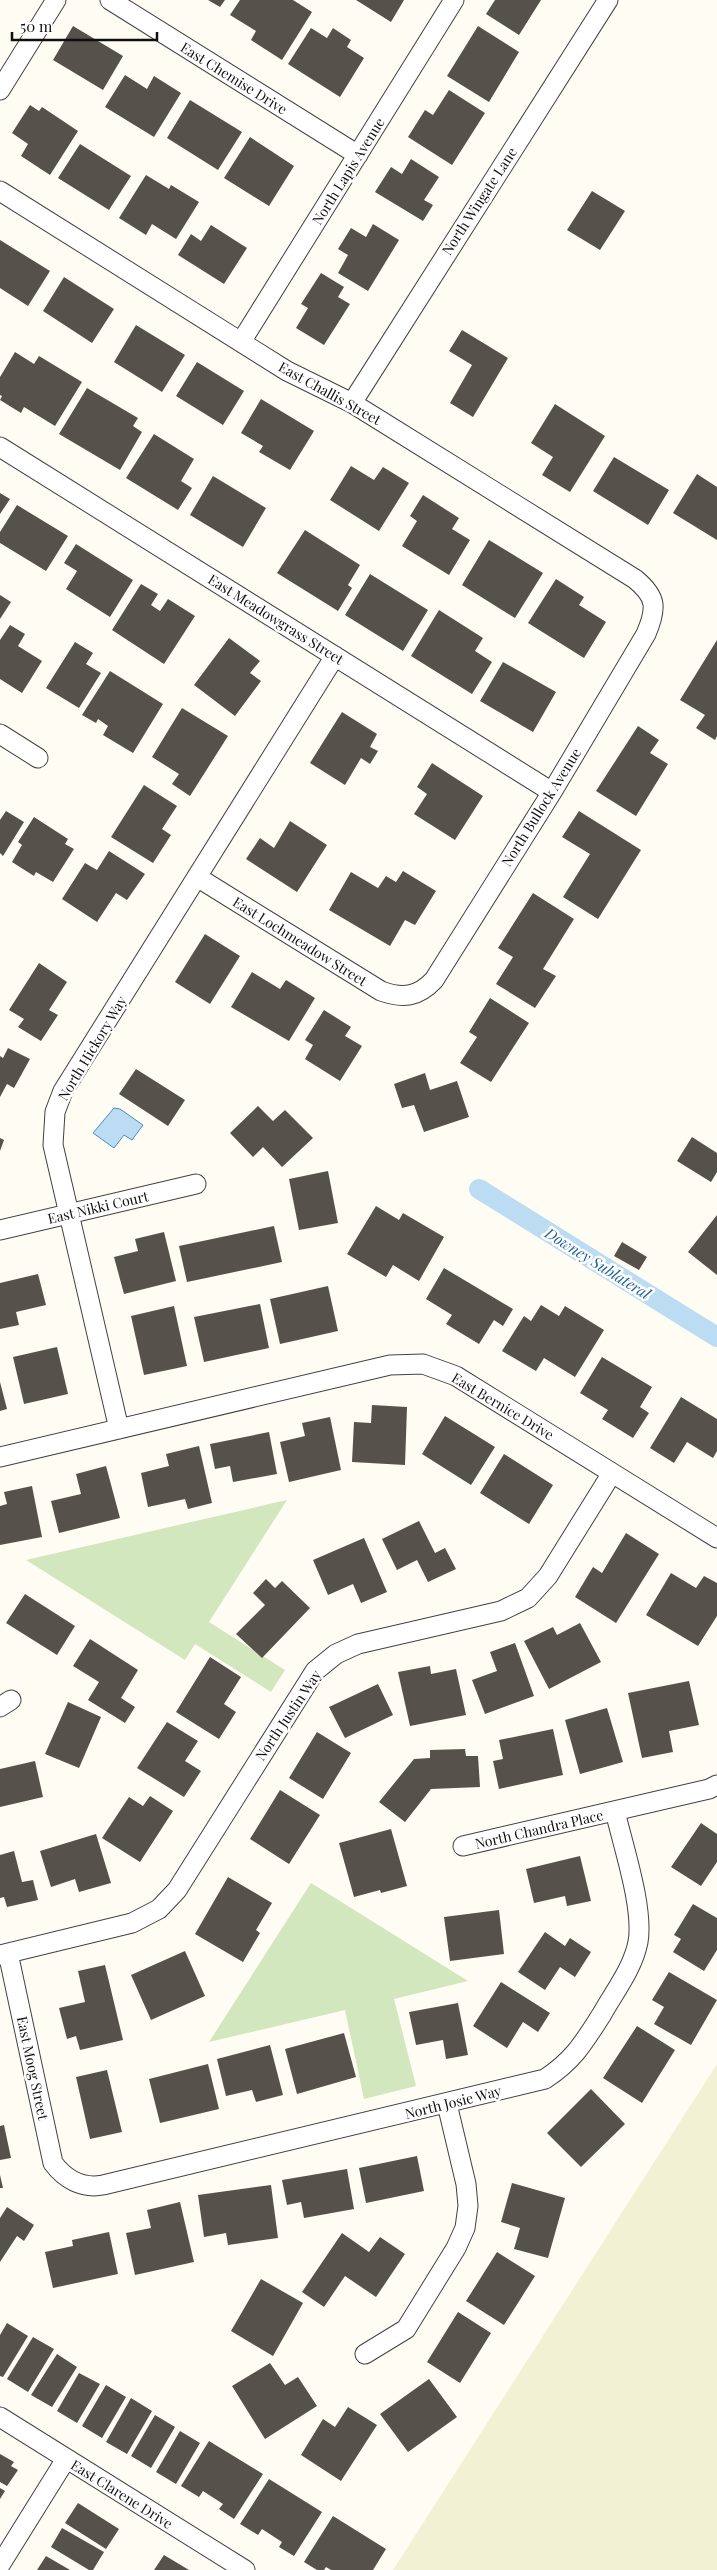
<svg xmlns="http://www.w3.org/2000/svg" width="717" height="2570" font-family="'Playfair Display',serif">
<style>
.farmland{fill:#f3f1d4}
.green{fill:#d2e7be}
.water{fill:#bbdcf2;stroke:#488fc3}
.lines{fill:none;stroke-linecap:round;stroke-linejoin:round}
.canal{stroke:#bbdcf2;stroke-width:20}
.building{fill:#57514c}
.minor-casing{stroke:#424242;stroke-width:21}
.minor{stroke:#fff;stroke-width:19}
.labels{text-anchor:middle;dominant-baseline:central;stroke-width:5;stroke-linejoin:round;paint-order:stroke}
.street-label{font-size:14px;fill:#0f0f0f;stroke:#fff}
.water-label{font-size:15px;font-style:italic;fill:#226298;stroke:#fff}
</style>
<rect width="100%" height="100%" fill="#fefcf3"/>
<path class="farmland" d="M717,2064V2570H393Z"/>
<path class="green" d="M287,1500L209,1622L285,1670L271,1692L195,1644L185,1660L26,1560Z
M311,1883L468,1981L394,1999L416,2086L364,2099L345,2010L209,2042Z"/>
<path class="water" d="M114,1108L120,1109L143,1125L132,1140L124,1135L114,1148L93,1133Z"/>
<g class="lines">
<path class="canal" d="M479,1189L717,1337"/>
</g>
<path class="building" d="M208,0H225L220,7Z
M240,0H293L312,12L282,60L251,40L256,31L230,15Z
M356,0H404L391,22Z
M495,0H541L519,35L486,14Z
M73,26L123,56L103,90L53,60Z
M478,26L519,52L489,102L447,76Z
M311,28L327,38L333,28L351,40L347,47L364,58L340,97L288,64Z
M125,75L147,89L154,76L181,93L154,137L105,107Z
M449,90L485,113L452,165L408,137L425,110L433,115Z
M190,100L242,132L218,170L167,138Z
M30,105L39,111L42,107L78,131L50,175L21,156L28,144L12,133Z
M250,137L294,166L269,206L224,178Z
M80,144L131,176L109,210L58,178Z
M411,159L439,177L424,200L433,205L423,221L375,192L391,167L402,174Z
M146,175L169,189L171,185L199,202L176,239L152,224L146,235L119,218Z
M592,191L625,211L600,250L567,230Z
M373,224L399,240L368,291L338,273L348,255L338,249L351,228L366,237Z
M211,225L247,248L224,284L178,255L191,234L201,241Z
M0,240L50,271L28,306L0,288Z
M321,273L344,287L338,297L350,304L324,345L296,328L308,308L301,304Z
M64,277L114,309L92,343L43,311Z
M136,325L185,355L162,392L114,362Z
M462,330L508,358L473,417L450,403L472,365L449,351Z
M15,352L34,364L39,356L82,382L55,426L24,407L21,413L0,400L2,396L0,395V377Z
M197,362L244,391L223,425L176,396Z
M87,388L138,418L133,426L142,432L120,470L59,434Z
M261,399L314,431L290,470L259,452L263,446L241,433Z
M555,404L605,436L570,492L542,475L553,457L531,443Z
M154,434L194,459L181,481L192,488L178,510L126,478Z
M614,457L669,490L648,525L593,491Z
M351,466L374,480L383,467L409,483L379,531L330,500Z
M697,474L717,487V540L673,513Z
M213,476L266,508L243,547L190,515Z
M0,493L10,499L0,514Z
M423,495L459,518L452,529L470,540L449,575L402,546L417,521L410,516Z
M17,505L68,536L46,571L0,543V532Z
M305,530L360,565L348,585L352,588L338,611L277,573Z
M489,540L543,573L515,618L462,585Z
M76,544L133,580L110,617L66,589L77,571L64,563Z
M370,574L428,610L403,651L345,615Z
M556,579L584,597L579,605L606,622L584,658L528,623Z
M141,584L158,594L151,605L160,611L168,599L195,616L164,664L112,630Z
M0,595L11,602L0,619Z
M439,610L483,638L475,651L492,662L472,694L411,656Z
M10,625L25,634L18,646L42,661L22,693L0,679V640Z
M229,638L260,661L250,673L261,681L235,716L194,685Z
M717,640V736L715,740L696,728L705,715L680,700Z
M75,642L93,653L86,664L101,673L79,708L46,688Z
M503,662L556,692L533,732L480,701Z
M110,671L163,704L133,753L103,735L108,726L98,719L96,723L82,715Z
M182,708L228,736L190,796L172,784L179,774L152,757Z
M342,712L377,734L370,747L378,751L370,764L361,758L345,785L310,763Z
M638,726L659,740L650,753L668,764L636,816L596,791Z
M432,763L483,796L455,840L414,814L427,794L417,787Z
M144,785L177,806L162,829L171,835L153,863L111,837Z
M6,811L24,822L3,856L0,853V820Z
M579,811L641,850L598,919L563,897L590,854L562,837Z
M34,817L68,839L65,844L74,849L53,882L36,872L34,876L12,862L22,845L18,842Z
M290,821L327,845L297,892L246,859L260,838L274,848Z
M109,851L145,874L127,900L116,893L97,922L62,899L85,863L97,870Z
M403,871L436,891L415,925L405,920L390,946L329,910L351,872L378,888L386,876L396,882Z
M533,893L574,919L543,969L556,976L535,1008L496,984L513,957L498,948Z
M205,934L240,956L210,1004L175,982Z
M39,963L67,982L49,1010L58,1015L41,1041L18,1027L24,1019L9,1010Z
M252,972L280,989L286,980L315,998L289,1041L231,1007Z
M490,998L529,1023L491,1082L460,1063L477,1037L469,1032Z
M324,1010L351,1027L345,1036L362,1046L340,1081L305,1059L313,1045L305,1040Z
M8,1048L30,1059L14,1088L7,1084L0,1097V1056L3,1058Z
M136,1069L185,1100L168,1126L119,1094Z
M425,1073L430,1090L457,1081L469,1117L424,1132L414,1105L402,1108L394,1084Z
M258,1106L273,1121L285,1110L313,1138L282,1167L263,1147L253,1157L230,1133Z
M692,1137L717,1153V1172L711,1182L677,1161Z
M0,1138L4,1140L0,1151Z
M328,1171L338,1223L299,1230L289,1179Z
M376,1206L399,1220L403,1213L444,1237L419,1281L393,1265L386,1277L347,1254Z
M717,1215V1275L688,1252Z
M274,1226L282,1262L187,1282L179,1246Z
M164,1232L176,1281L124,1294L114,1257L138,1251L135,1239Z
M622,1242L647,1257L639,1270L614,1256Z
M444,1268L513,1309L503,1326L494,1320L479,1344L446,1324L452,1315L426,1299Z
M38,1274L46,1305L16,1312L19,1325L0,1329V1283Z
M328,1286L338,1331L280,1344L270,1299Z
M260,1304L269,1348L204,1362L194,1317Z
M541,1305L559,1316L565,1306L604,1330L575,1377L544,1358L536,1371L502,1351L524,1316L531,1321Z
M174,1306L187,1366L144,1375L131,1316Z
M57,1347L68,1394L24,1404L13,1357Z
M602,1357L652,1387L640,1407L649,1413L633,1438L602,1419L608,1410L580,1393Z
M0,1382L7,1409L0,1411Z
M681,1397L717,1419V1451L713,1458L687,1442L674,1463L650,1448Z
M372,1405L407,1407L405,1465L352,1462L354,1422L371,1423Z
M445,1416L495,1447L471,1485L422,1454Z
M330,1417L341,1470L289,1482L280,1442L305,1436L302,1423Z
M269,1432L277,1474L233,1482L230,1466L215,1469L210,1444Z
M199,1446L212,1503L188,1509L185,1499L148,1507L141,1473L169,1466L166,1454Z
M504,1454L553,1485L529,1524L480,1493Z
M106,1466L120,1518L59,1533L51,1501L81,1494L76,1474Z
M32,1486L42,1537L0,1545V1506L7,1504L4,1492Z
M419,1521L435,1553L445,1548L456,1569L428,1582L417,1560L397,1570L382,1539Z
M626,1533L659,1554L616,1623L575,1597L593,1567L602,1573Z
M364,1538L387,1592L361,1603L353,1584L328,1595L313,1560Z
M671,1573L696,1588L704,1576L717,1583V1616L698,1646L646,1615Z
M266,1579L275,1588L282,1581L310,1608L262,1658L236,1634L265,1605L253,1593Z
M25,1594L75,1626L57,1655L6,1623Z
M580,1623L601,1662L549,1689L524,1641L553,1627L557,1635Z
M90,1639L138,1670L121,1698L135,1707L125,1723L88,1700L99,1682L73,1666Z
M515,1643L534,1696L485,1714L472,1680L497,1671L490,1652Z
M210,1657L241,1677L224,1704L236,1712L219,1739L176,1712Z
M430,1666L431,1674L456,1669L466,1715L410,1726L398,1672Z
M689,1681L699,1725L669,1731L673,1752L642,1758L628,1693Z
M378,1684L393,1715L345,1738L329,1707Z
M68,1702L101,1717L79,1768L45,1754Z
M607,1708L623,1762L580,1774L565,1720Z
M167,1722L198,1741L185,1761L201,1771L184,1797L137,1768Z
M553,1729L563,1775L499,1789L493,1761L503,1759L499,1740Z
M317,1732L351,1753L323,1799L289,1778Z
M465,1749L466,1756H478L480,1787L431,1789L405,1822L379,1802L414,1759L430,1758V1750Z
M35,1761L43,1797L0,1807V1769Z
M280,1790L320,1815L289,1864L250,1839Z
M150,1796L173,1811L140,1862L102,1838L129,1797L143,1806Z
M701,1823L717,1834V1862L701,1886L671,1867Z
M391,1829L407,1886L381,1893L380,1890L354,1897L339,1843Z
M96,1834L111,1883L79,1892L75,1879L51,1887L40,1851Z
M14,1851L22,1882L33,1880L38,1900L7,1907L4,1897L0,1898V1855Z
M580,1856L591,1901L567,1906L565,1896L534,1903L526,1869Z
M228,1877L272,1903L256,1930L260,1933L243,1962L195,1934Z
M693,1904L717,1918V1950L704,1971L673,1952L681,1939L674,1935Z
M499,1910L504,1954L450,1961L444,1917Z
M545,1932L565,1946L570,1938L591,1952L575,1977L560,1967L545,1990L518,1972Z
M185,1951L205,1996L151,2020L131,1975Z
M105,1965L123,2040L80,2050L76,2036L67,2039L59,2008L85,2002L78,1971Z
M669,1972L717,2000L691,2045L654,2024L664,2007L652,2000Z
M501,1982L550,2013L538,2032L523,2022L507,2048L473,2026Z
M458,2003L468,2055L446,2059L443,2040L416,2045L409,2012Z
M637,2026L675,2050L642,2103L603,2078Z
M344,2033L356,2077L297,2094L285,2049Z
M270,2045L283,2095L256,2102L252,2090L226,2096L217,2059Z
M208,2064L219,2109L160,2123L149,2079Z
M107,2070L122,2132L90,2139L76,2077Z
M591,2089L625,2124L581,2167L547,2133Z
M4,2125L11,2158L0,2160V2126Z
M417,2156L424,2191L366,2203L359,2168Z
M347,2169L354,2209L304,2218L301,2202L287,2205L282,2180Z
M0,2175L3,2188H0Z
M512,2183L565,2198L548,2258L514,2249L520,2228L501,2222Z
M271,2185L278,2238L228,2245L226,2233L204,2237L198,2195Z
M180,2202L194,2262L135,2275L126,2233L151,2228L147,2210Z
M7,2207L34,2225L24,2241L17,2236L0,2262V2218Z
M109,2232L118,2274L53,2288L45,2252L73,2246L72,2240Z
M342,2233L369,2252L380,2237L405,2254L376,2297L345,2276L324,2307L302,2292Z
M497,2252L535,2276L504,2325L466,2301Z
M261,2279L303,2303L273,2356L231,2331Z
M458,2312L491,2333L460,2383L427,2362Z
M7,2323L28,2336L3,2377L0,2376V2335Z
M33,2337L54,2349L28,2392L7,2379Z
M57,2354L77,2367L52,2407L31,2395Z
M270,2363L285,2385L298,2377L317,2406L265,2439L232,2386Z
M79,2373L100,2384L77,2423L57,2411Z
M429,2379L457,2417L408,2452L380,2414Z
M106,2385L126,2397L102,2438L82,2426Z
M131,2398L152,2411L127,2454L106,2442Z
M348,2407L377,2425L341,2481L301,2455L323,2419L335,2427Z
M155,2415L175,2427L151,2468L131,2456Z
M180,2431L200,2443L176,2484L156,2472Z
M209,2441L263,2474L234,2519L219,2509L223,2504L203,2491L199,2497L181,2486Z
M0,2454L14,2462L11,2466L18,2470L7,2486L0,2482Z
M269,2479L322,2512L294,2556L279,2547L282,2542L262,2529L258,2535L240,2524Z
M0,2488L5,2491L0,2499Z
M78,2503L119,2529L106,2549L65,2523Z
M333,2516L386,2549L373,2570H331L326,2567L324,2570H317L304,2562Z
M62,2528L104,2552L93,2570H89L51,2547Z
M164,2555L189,2570H154Z
M46,2556L70,2570H37Z"/>
<g class="lines">
<defs>
<path id="minor" d="M110,0L358,155
M0,90L56,0
M0,191L287,371L352,403L635,579C657,597 657,608 646,634L552,792L434,980C418,997 403,999 381,991L197,877
M241,342L454,0
M352,403L608,0
M0,447L552,792
M0,734L38,758
M0,1230L196,1184
M119,1429L53,1145L55,1112L63,1091L335,656
M0,1457L390,1365L423,1364L456,1376L717,1538
M0,1707L11,1700
M463,1846L709,1789L717,1785
M8,1953L53,2163C65,2179 82,2189 103,2185L545,2079C574,2060 584,2042 602,2014C615,1991 633,1968 638,1942C644,1908 623,1846 615,1811
M0,1955L132,1923L159,1909L177,1890L315,1671L336,1654L358,1644L501,1611L528,1598L548,1576L612,1473
M365,2354L406,2329L456,2248L465,2228L468,2206L466,2184L447,2104
M0,2417L245,2570
M0,2565L66,2459"/>
</defs>
<use href="#minor" class="minor-casing"/>
<use href="#minor" class="minor"/>
</g>
<g class="labels">
<g class="street-label">
<text transform="translate(234 78) rotate(32)">East Chemise Drive</text>
<text transform="translate(348 171) rotate(-58)">North Lapis Avenue</text>
<text transform="translate(479 201) rotate(-57)">North Wingate Lane</text>
<text transform="translate(330 393) rotate(29)">East Challis Street</text>
<text transform="translate(276 619) rotate(32)">East Meadowgrass Street</text>
<text transform="translate(541 807) rotate(-58)">North Bullock Avenue</text>
<text transform="translate(300 941) rotate(32)">East Lochmeadow Street</text>
<text transform="translate(92 1048) rotate(-59)">North Hickory Way</text>
<text transform="translate(98 1207) rotate(-13)">East Nikki Court</text>
<text transform="translate(503 1406) rotate(31)">East Bernice Drive</text>
<text transform="translate(288 1715) rotate(-56)">North Justin Way</text>
<text transform="translate(539 1829) rotate(-13)">North Chandra Place</text>
<text transform="translate(33 2068) rotate(78)">East Moog Street</text>
<text transform="translate(453 2102) rotate(-14)">North Josie Way</text>
<text transform="translate(122 2494) rotate(32)">East Clarene Drive</text>
</g>
<g class="water-label">
<text transform="translate(598 1263) rotate(32)">Downey Sublateral</text>
</g>
</g>
<path d="M12 32v8h145v-8" fill="none" stroke="#0f0f0f" stroke-width="2.5"/>
<text x="20" y="32" font-size="15" fill="#0f0f0f" stroke="#ffffff" stroke-width="4" paint-order="stroke">50 m</text>
</svg>
